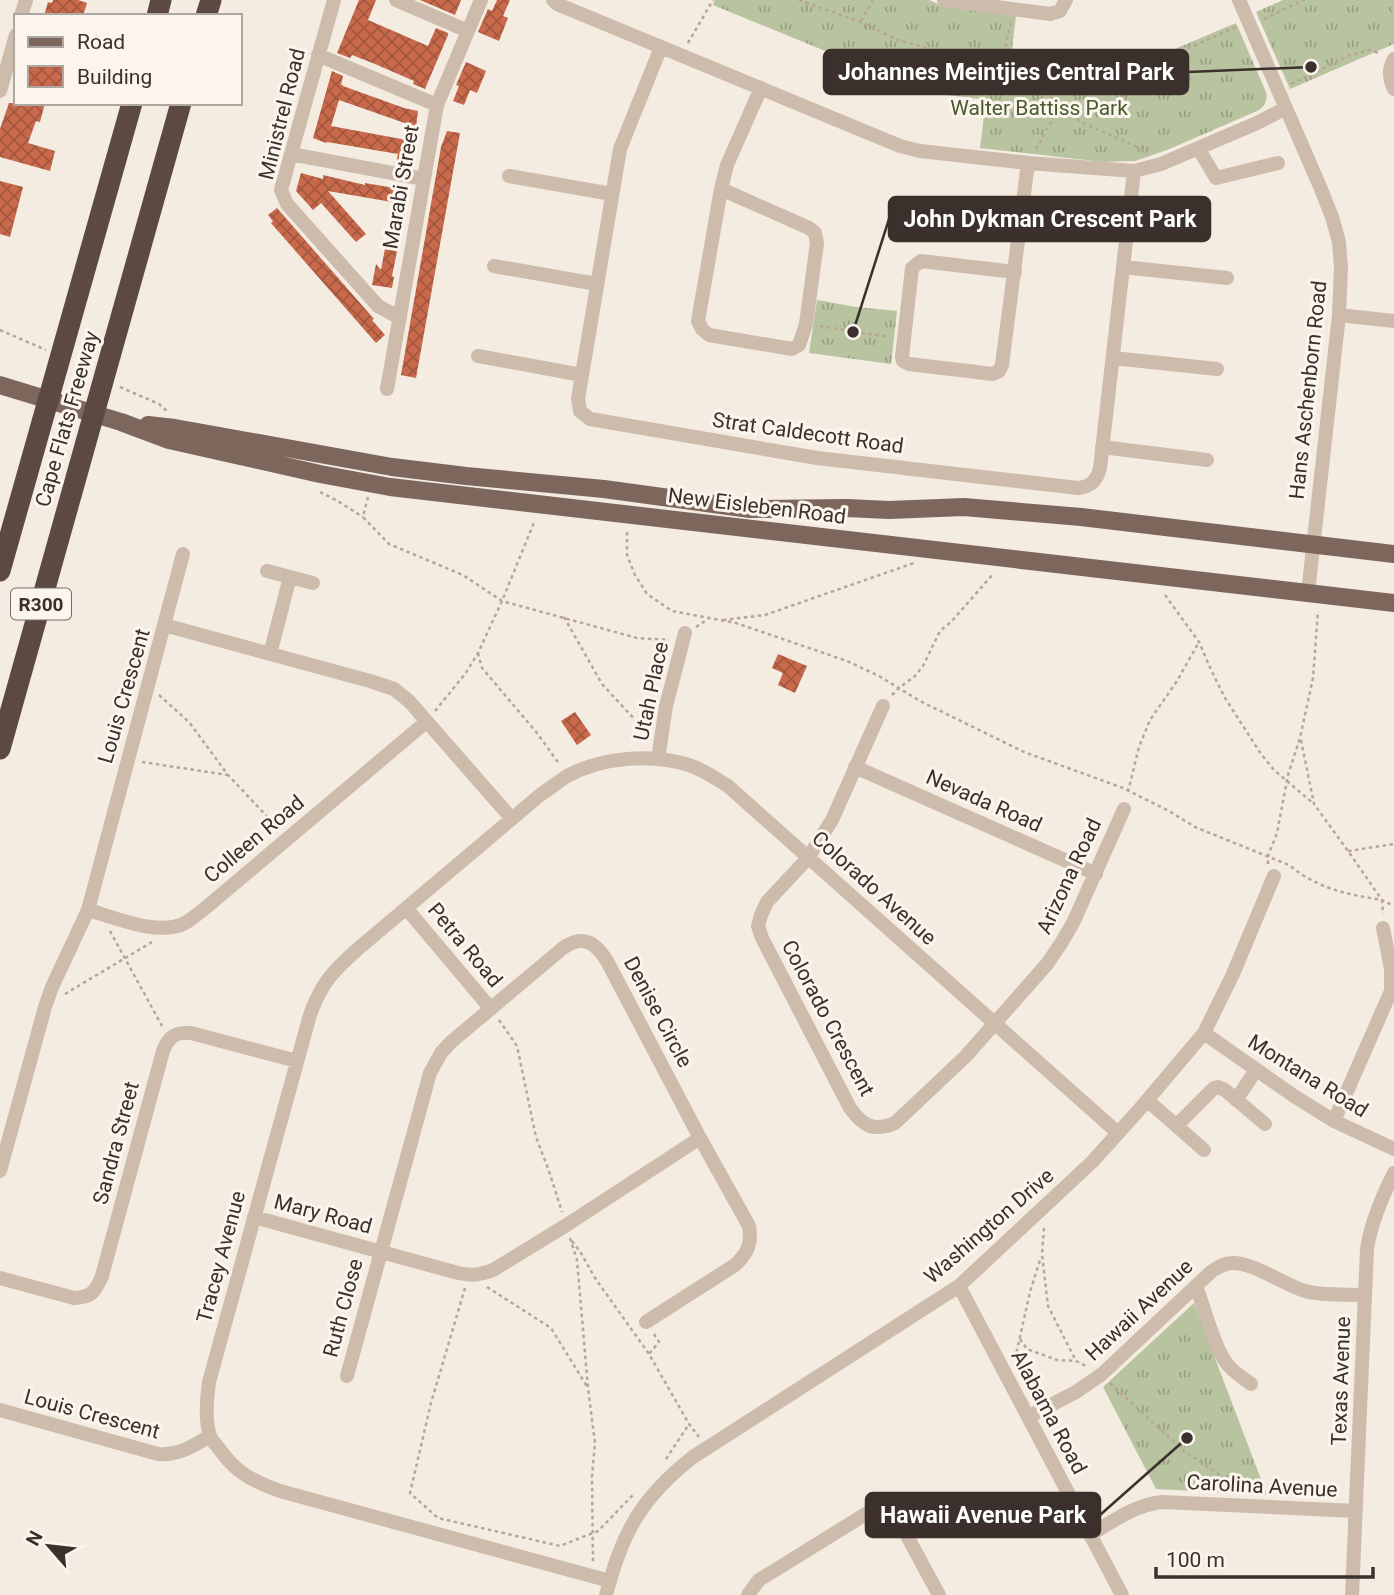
<svg xmlns="http://www.w3.org/2000/svg" width="1394" height="1595" font-family="Roboto,sans-serif">
<style>
.grass{fill:url(#grass-tufts)}
.building{fill:url(#building-cross-hatch)}
.lines{fill:none;stroke-linecap:round;stroke-linejoin:round}
.path{stroke:#b9a596;stroke-width:2.5;stroke-dasharray:3.5 3.5;stroke-linecap:butt}
.minor{stroke:#cdbbac;stroke-width:14}
.major{stroke:#7d675c;stroke-width:18}
.highway{stroke:#5c4a42;stroke-width:21}
.labels{text-anchor:middle;dominant-baseline:central;stroke-width:6;stroke-linejoin:round;paint-order:stroke}
.shield{fill:#fbf5ee;stroke:#756b66;stroke-width:2}
.shield-label{font-size:19px;font-weight:bold;fill:#3b302b}
.park-label{font-size:21px;fill:#4a5a2e;stroke:#fbf5ee}
.street-label{font-size:21px;fill:#3b302b;stroke:#fbf5ee}
.leader{fill:none;stroke:#3b302b;stroke-width:2.5}
.callout-dot{fill:#3b302b;stroke:#fbf5ee;stroke-width:2.5}
.callout{fill:#3b302b;stroke:#3b302b;stroke-width:2.5}
.callout-label{font-size:23px;text-anchor:middle;font-weight:bold;fill:#fff}
</style>
<defs>
<pattern id="grass-tufts" width="24" height="20" patternUnits="userSpaceOnUse" patternTransform="scale(1.75)"><rect width="24" height="20" fill="#b8c4a0"/><path d="M3 7l-1-3M5 7V3M7 7l1-3M15 17l-1-3M17 17v-4M19 17l1-3" fill="none" stroke="#97a083"/></pattern>
<pattern id="building-cross-hatch" width="8" height="8" patternUnits="userSpaceOnUse" patternTransform="scale(1.75)"><rect width="8" height="8" fill="#c8694b"/><path d="M0 0l8 8M0 8l8-8" fill="none" stroke="#a4573f"/></pattern>
</defs>
<rect width="100%" height="100%" fill="#f4ebe1"/>
<path class="grass" d="M715,0H929L945,7L1016,15L1011,58L1123,71L1236,23L1266,92C1268,100 1265,107 1257,111L1167,150L1135,161L1103,162L980,148L986,100L925,92L713,5Z
M1283,0H1394V44L1290,89L1256,12Z
M817,300L856,307L897,311L891,364L809,353Z
M1194,1303L1267,1495L1156,1489L1103,1387Z"/>
<path class="building" d="M53,0H78L87,3L83,16H44L48,2L52,3Z
M359,0H376L368,20L428,46L436,28L448,33V35L425,89L413,84L414,81L375,64L352,55L350,58L337,53Z
M420,0H461L455,15Z
M497,0H510L503,16L508,18L499,41L478,32L488,9L492,11Z
M466,62L486,71L477,93L470,90L464,105L453,101L459,86L456,85Z
M332,71L343,76L341,85H343V86L404,108L418,111L416,127L339,100L331,126L412,141L408,165L396,163L398,154L327,142L326,143L313,138Z
M9,103H45L40,122L36,121L28,143L55,151L50,171L0,157V129Z
M447,131L460,133L416,378L401,375L441,147Z
M301,173L323,179V175L365,185V183L394,188L395,183L407,186L406,193H409L392,276L394,277L392,288L372,285L376,264L381,270L392,211L390,213L392,202L328,191L366,234L356,242L321,203L313,210L296,191Z
M0,181L23,187L10,237L0,234Z
M277,208L374,319L372,320L385,335L376,343L271,223L273,221L268,215Z
M778,654L807,666L795,693L778,685L783,673L772,668Z
M575,712L591,735L577,745L561,721Z"/>
<g class="lines">
<path class="path" d="M799,0L861,22L898,40L929,49L1002,61L1019,72L1081,122L1142,149L1147,153
M1264,19L1304,0
M861,21L873,0
M1011,23L1002,61L1127,75L1236,27
M688,43L713,0
M1291,84L1350,55L1370,50L1381,54
M1036,149L1060,106
M820,326L889,337
M0,330L46,350
M76,366L89,373
M120,387L159,404L167,411
M320,492L336,500L363,517
M368,497L363,517L389,544L463,575L502,601L637,638L669,640
M627,532V555L635,575L647,594L672,611L736,623L847,661L879,676L920,701L1024,752L1123,788L1169,811L1195,827L1289,865C1318,889 1346,894 1382,900L1383,914
M1165,595L1199,642L1212,672L1225,698L1261,754L1274,770L1314,804
M564,617L602,684L637,722L648,724
M723,620L765,615L914,563
M696,627L708,619
M478,653L482,668L537,733L560,765
M159,695L189,722L228,775L278,828
M892,695L899,688L915,676L923,666L940,631L951,622L994,573
M435,711L465,674L478,653L502,601L535,520
M1301,740L1314,804L1348,851L1382,900L1394,906
M142,762L228,775
M1128,792L1139,747L1150,720L1177,681L1199,642
M1348,851L1394,844
M1268,864V856L1277,833L1288,775L1300,738L1313,678L1318,611
M110,931L162,1026
M65,994L152,942
M499,1020L517,1046L536,1137L549,1171L562,1212
M1044,1228L1042,1254L1048,1306L1076,1361L1088,1367
M570,1238L577,1260L588,1388L595,1443L592,1477L593,1562
M572,1241L581,1253L595,1278L649,1354
M487,1287L551,1328L588,1388
M465,1288L431,1403L410,1493L438,1518L560,1546L598,1531L633,1495
M654,1334L659,1342L649,1354L689,1424L699,1437
M1020,1339L1027,1349L1057,1360L1076,1361
M1015,1359L1030,1292L1041,1257
M1110,1383L1184,1451L1226,1479L1253,1490L1254,1492
M666,1459L689,1424"/>
<path class="minor" d="M334,0L281,190L287,204L378,306L400,318
M396,0L468,31
M553,0L557,4L900,146L920,151L1028,163L1134,171L1161,164L1257,123L1286,108
M944,0L1050,14L1060,11L1066,0
M1239,0L1321,189L1332,217L1339,242L1341,268L1339,315L1308,593
M21,16L26,0
M661,47L620,149L578,399L580,411L590,419L817,458L1078,488C1090,487 1097,481 1100,468L1134,171
M318,55L437,105
M1394,59C1388,70 1389,78 1394,89
M0,91L16,35
M1198,148L1216,178L1278,163
M291,154L424,179
M509,176L612,194
M721,189L809,228L815,233L817,243L806,324L799,345L792,349L709,335L702,329L698,321L721,189L727,165L761,88
M494,266L597,284
M1123,267L1227,278
M1015,272L921,261L912,268L902,357L903,361L909,364L993,374L999,371L1002,365L1028,163
M1339,315L1394,321
M478,356L582,375
M1113,358L1217,369
M387,389L437,105L481,0
M1102,447L1207,460
M267,571L313,583
M164,625L183,554
M270,654L290,577
M883,706L832,820L808,858L767,902L761,915L758,926L762,938L850,1108C863,1126 873,1132 895,1123L966,1056L1047,964L1060,945L1073,923L1124,809
M658,759L666,706L685,633
M855,767L1096,874
M406,908L491,1009
M88,910C114,917 159,937 185,923C191,920 197,914 203,910L426,722
M1204,1033L1294,1096L1334,1121L1394,1149
M1147,1100L1204,1150
M1236,1100L1256,1070
M1334,1121L1391,991V969L1383,928
M1177,1125L1214,1088L1218,1087L1225,1090L1265,1124
M0,1171L45,1007L52,987L88,910L164,625L370,681L394,689L409,701L512,819
M254,1217L458,1273C472,1276 480,1275 493,1270L565,1226L700,1138
M0,1278L74,1298C92,1297 95,1292 102,1276L163,1051C169,1036 175,1032 191,1033L297,1061
M959,1286L1122,1595
M1196,1286C1204,1307 1213,1344 1225,1361C1231,1371 1242,1377 1251,1384
M347,1376L430,1073L441,1053L451,1042L563,948C583,934 595,942 607,961L700,1138L749,1226C752,1243 748,1253 735,1265L646,1322
M0,1410L158,1454C178,1456 193,1446 210,1436
M1028,1417L1076,1392L1102,1374L1212,1271C1218,1267 1225,1263 1232,1263C1252,1262 1285,1285 1305,1291C1323,1296 1346,1294 1365,1295
M1090,1535C1113,1521 1135,1505 1162,1502L1356,1511
M610,1581L280,1491C255,1482 236,1473 221,1451C218,1447 213,1442 211,1438C204,1423 207,1397 209,1382L310,1015C321,983 334,970 359,948L540,795C549,789 558,782 567,776C603,757 651,753 689,765C704,770 715,778 728,786L1118,1133
M606,1595C622,1532 642,1497 693,1457L959,1286L1092,1162L1138,1111L1204,1033L1233,974L1274,876
M748,1595L759,1580L869,1512C883,1508 891,1513 900,1523L939,1595
M1352,1595L1367,1249C1371,1222 1382,1197 1394,1173"/>
<path class="major" d="M0,385L121,422L169,440L320,474L390,487L1394,603
M148,425L175,428L392,467L466,476L604,489L750,509L847,508L889,510L964,507L1081,517L1394,554"/>
<path class="highway" d="M157,16L161,0
M206,16L211,0
M0,571L132,103
M0,749L181,103"/>
</g>
<g class="labels">
<rect class="shield" x="11" y="588.5" width="60" height="31" rx="5"/>
<g class="shield-label">
<text x="41" y="604">R300</text>
</g>
<g class="park-label">
<text x="1039" y="108">Walter Battiss Park</text>
</g>
<g class="street-label">
<text transform="translate(282 114) rotate(-76)">Ministrel Road</text>
<text transform="translate(401 187) rotate(-80)">Marabi Street</text>
<text transform="translate(1308 390) rotate(-84)">Hans Aschenborn Road</text>
<text transform="translate(67 419) rotate(-74)">Cape Flats Freeway</text>
<text transform="translate(808 433) rotate(8)">Strat Caldecott Road</text>
<text transform="translate(757 506) rotate(7)">New Eisleben Road</text>
<text transform="translate(651 691) rotate(-78)">Utah Place</text>
<text transform="translate(124 696) rotate(-74)">Louis Crescent</text>
<text transform="translate(984 801) rotate(24)">Nevada Road</text>
<text transform="translate(254 839) rotate(-40)">Colleen Road</text>
<text transform="translate(1069 876) rotate(-65)">Arizona Road</text>
<text transform="translate(874 888) rotate(42)">Colorado Avenue</text>
<text transform="translate(465 945) rotate(50)">Petra Road</text>
<text transform="translate(658 1012) rotate(62)">Denise Circle</text>
<text transform="translate(828 1018) rotate(62)">Colorado Crescent</text>
<text transform="translate(1308 1076) rotate(32)">Montana Road</text>
<text transform="translate(116 1143) rotate(-75)">Sandra Street</text>
<text transform="translate(323 1214) rotate(15)">Mary Road</text>
<text transform="translate(989 1226) rotate(-41)">Washington Drive</text>
<text transform="translate(221 1257) rotate(-75)">Tracey Avenue</text>
<text transform="translate(343 1308) rotate(-75)">Ruth Close</text>
<text transform="translate(1139 1310) rotate(-43)">Hawaii Avenue</text>
<text transform="translate(1341 1381) rotate(-88)">Texas Avenue</text>
<text transform="translate(1049 1412) rotate(62)">Alabama Road</text>
<text transform="translate(92 1414) rotate(15)">Louis Crescent</text>
<text transform="translate(1262 1486) rotate(3)">Carolina Avenue</text>
</g>
</g>
<path class="leader" d="M1311 67L1188 72M853 332L889 219M1187 1438L1100 1515"/>
<g class="callout-dot">
<circle cx="1311" cy="67" r="7"/>
<circle cx="853" cy="332" r="7"/>
<circle cx="1187" cy="1438" r="7"/>
</g>
<g class="callout">
<rect x="824" y="50" width="364" height="44" rx="7"/>
<rect x="889" y="197" width="321" height="44" rx="7"/>
<rect x="866" y="1493" width="234" height="44" rx="7"/>
</g>
<g class="callout-label">
<text x="1006" y="80">Johannes Meintjies Central Park</text>
<text x="1050" y="227">John Dykman Crescent Park</text>
<text x="983" y="1523">Hawaii Avenue Park</text>
</g>
<rect x="14" y="14" width="228" height="91" fill="#fbf5ee" stroke="#aea6a0" stroke-width="2"/>
<rect x="28" y="37" width="35" height="10" fill="#7d675c" stroke="#aea6a0" stroke-width="2"/>
<text x="77" y="49" font-size="21" fill="#3b302b">Road</text>
<rect x="28" y="66" width="35" height="21" fill="url(#building-cross-hatch)" stroke="#aea6a0" stroke-width="2"/>
<text x="77" y="84" font-size="21" fill="#3b302b">Building</text>
<g transform="translate(49 1546) rotate(298)" stroke="#fbf5ee" stroke-width="5" paint-order="stroke">
<path d="M0-5L12 26L0 18L-12 26Z" fill="#3b302b"/>
<text y="-10" font-size="19" font-weight="bold" text-anchor="middle" fill="#3b302b">N</text>
</g>
<path d="M1156 1567v10h217v-10" fill="none" stroke="#3b302b" stroke-width="3.5"/>
<text x="1166" y="1567" font-size="21" fill="#3b302b" stroke="#fbf5ee" stroke-width="5" paint-order="stroke">100 m</text>
</svg>
